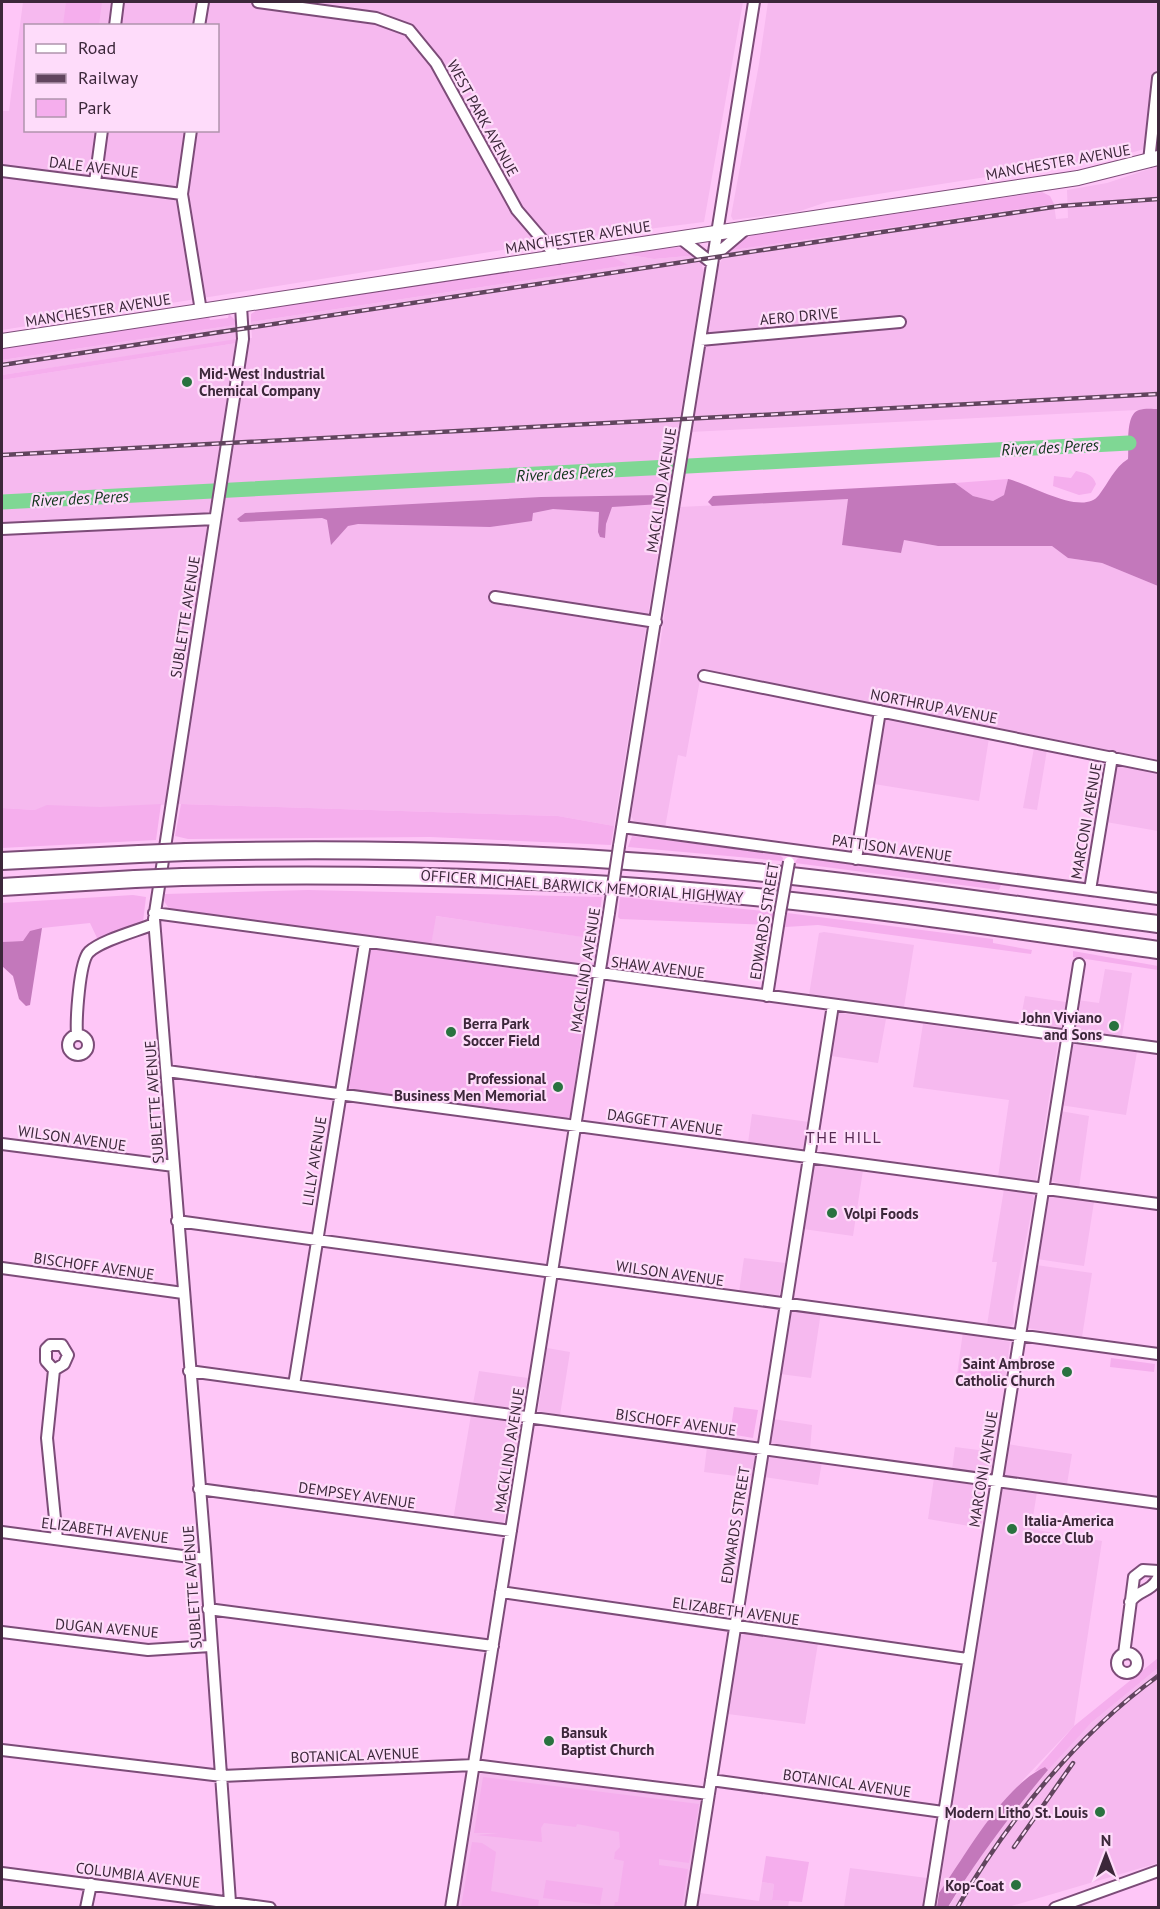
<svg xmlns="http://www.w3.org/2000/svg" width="1160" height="1909" font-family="'PT Sans',sans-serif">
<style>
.built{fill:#f6b9ef;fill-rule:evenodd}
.green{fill:#f5aeed}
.forest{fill:#c378bb}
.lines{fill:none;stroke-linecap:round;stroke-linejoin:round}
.river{stroke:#7fd794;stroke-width:15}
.minor-casing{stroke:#7c4c78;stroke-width:14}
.major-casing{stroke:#7c4c78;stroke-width:16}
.highway-casing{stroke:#7c4c78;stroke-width:20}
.minor{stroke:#fff;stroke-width:10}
.major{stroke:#fff;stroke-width:14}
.highway{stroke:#fff;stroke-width:16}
.rail-casing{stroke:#61455e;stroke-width:4.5}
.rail{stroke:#fedcfa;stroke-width:2;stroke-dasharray:7;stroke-linecap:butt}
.minor-bridge-casing{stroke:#7c4c78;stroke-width:14;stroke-linecap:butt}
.highway-bridge-casing{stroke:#7c4c78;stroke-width:20;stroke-linecap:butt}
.minor-bridge{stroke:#fff;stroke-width:10}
.highway-bridge{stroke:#fff;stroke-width:16}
.poi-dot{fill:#29723f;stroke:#fedcfa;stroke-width:2}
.labels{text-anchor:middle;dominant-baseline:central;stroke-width:4.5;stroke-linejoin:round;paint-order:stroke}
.street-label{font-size:15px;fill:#3c273a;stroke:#fedcfa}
.poi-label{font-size:15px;font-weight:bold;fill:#3c273a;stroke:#fedcfa;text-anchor:start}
.water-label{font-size:16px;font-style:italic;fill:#0d3218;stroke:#fedcfa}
.neighbourhood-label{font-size:16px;letter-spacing:1.5px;fill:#552851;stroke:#fedcfa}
</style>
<rect width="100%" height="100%" fill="#fec6f7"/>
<path class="built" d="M23,2H743L704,222L584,237L2,330V111H9ZM26,26H218V130H26Z
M768,2H1158V145L1120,156L827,202L800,211L733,220L731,216L759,64Z
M1158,166V409L690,432L718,267L726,251L1054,204L1056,219L1068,218L1067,190L1107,183Z
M623,254L654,259L699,255L703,269L712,263L682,405L614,826L558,816L181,804L35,810L2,808V380L237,343V340L2,375V360L235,325L237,339L252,338L251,322L627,265L611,256Z
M849,499L842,545L900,553L904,540L938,546H1052L1068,558L1102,563L1158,586V760L702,669L686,757L678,755L665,828L634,821L631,816L655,661L658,660L679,507Z
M887,718L989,738L979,801L874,784L884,720Z
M1034,748L1047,750L1037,810L1023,808Z
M1121,765L1158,773V831L1106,822L1115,768Z
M435,916L598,939L594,966L431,946Z
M824,932L914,945L904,1007L809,995L819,933Z
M1105,969L1132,973L1122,1036L1073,1029L1077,1000L1099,1003Z
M1025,996L1066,1002L1061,1027L1020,1023Z
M839,1013L886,1019L878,1063L831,1056Z
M923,1024L1058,1042L1036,1181L998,1177L1009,1100L913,1087Z
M1072,1044L1137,1052L1126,1115L1060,1105Z
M1060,1111L1089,1116L1079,1188L1051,1181Z
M752,1114L809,1122L804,1149L801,1150L748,1143Z
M817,1164L863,1170L853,1236L803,1229L813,1169Z
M1004,1189L1031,1193L1034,1198L1013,1308L1014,1323L1010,1328L987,1325L997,1262H992Z
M1049,1196L1094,1202L1084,1266L1037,1259L1046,1197Z
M744,1258L786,1263L779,1296L739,1292Z
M1036,1265L1092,1273L1082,1337L1027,1328Z
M795,1309L821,1312L811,1378L780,1374L790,1313Z
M963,1332L1010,1342L1004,1388L956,1381Z
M547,1348L570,1352L560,1415L538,1411Z
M479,1371L528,1378L522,1409L473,1404Z
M471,1415L520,1423L503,1526L453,1520Z
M773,1419L812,1425L810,1450L771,1444Z
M1007,1444L1072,1454L1067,1484L1003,1475Z
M707,1447L752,1453L755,1455L752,1478L704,1472Z
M955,1447L994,1452L990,1473L952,1470Z
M769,1455L822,1462L818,1485L764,1477Z
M934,1478L986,1487L981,1528L928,1519Z
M1005,1486L1037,1492L1031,1529L1102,1541L1074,1726L1023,1780L939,1893L999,1491Z
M747,1632L818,1643L805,1724L728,1714L740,1636Z
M1158,1668V1863L1008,1907H966L965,1904L963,1907L948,1908L975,1864L1007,1819L1062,1753L1091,1723Z
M481,1771L702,1799L685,1907L457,1908Z
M850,1868L927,1878L923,1907H844Z
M762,1882L774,1884L772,1900L789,1901L788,1907L697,1908L700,1893L759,1901Z"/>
<path class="green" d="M66,2H102L99,25H63Z
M1042,192L1050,196L1054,204L726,251L737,241L753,235Z
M678,247L699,255L654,259L623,254Z
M611,256L628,265L251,322V314L257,310Z
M229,314L235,320V325L2,360V348L209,317L210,320L228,318Z
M237,339V343L2,380V375Z
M1076,471C1085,473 1093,474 1096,484L1091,493L1079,495L1053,486L1054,476L1071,478Z
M1008,479L1004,495L993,501L973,496L955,483Z
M161,804L156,840L2,848V808L35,810L47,805L100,807Z
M181,804L558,816L614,826L611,845L430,837L188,839L175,836Z
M632,836L779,854L783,858L782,861L628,847Z
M801,857L1094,896V898L1001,885L999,890L795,863L797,859Z
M308,890L602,897L596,939L436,916L431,946L170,910L164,901L165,894Z
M133,895L146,897L143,922L98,940L90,923L42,928L23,941L2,942V903Z
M620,897L774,912L772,925L620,919L618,917Z
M787,913L993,939V943L1032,950L1031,954L818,925L785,927Z
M372,949L590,979L570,1116L565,1119L349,1089L369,952Z
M1073,951L1158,966V970L1073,957Z
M961,1357L1003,1363L999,1387L957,1380Z
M1111,1358L1155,1364L1154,1372L1110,1367Z
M734,1407L758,1410L753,1438L730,1434Z
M1158,1658V1668L1091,1723L1048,1770L1045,1767L1034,1772L1074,1726Z
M483,1770L699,1798H700L699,1801L483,1773Z
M483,1777L699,1804L689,1863L659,1859V1865L688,1869L682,1907H614L615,1902H618L624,1861L614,1859L615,1852L620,1847L619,1832L577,1824L576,1827L544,1823L541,1828L542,1842L476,1835L499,1833H474Z
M472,1842L482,1843L496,1852L491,1891L539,1900L538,1907H461Z
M766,1856L809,1862L802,1902L772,1900L774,1884L762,1882Z
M546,1880L603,1888L600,1905L543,1898Z"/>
<path class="forest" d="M1158,409V586L1102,563L1068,558L1052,546H938L904,540L901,553L842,545L848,499L712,506L708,502L713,496L955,483L973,496L993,501L1004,495L1008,479C1030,484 1083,517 1099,495C1109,482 1114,468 1128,459C1129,447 1125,414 1139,410C1145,408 1153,409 1158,409Z
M660,495L663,500L661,504L612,507L606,524L605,538L600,537L598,532L599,512L553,509L533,513L532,521L490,527L358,524L348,526L331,545L327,520L322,518L240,522L237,519L245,513L541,497Z
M42,928L30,1005L26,1006L19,999L13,976L2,966V942L23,941L30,931Z
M1045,1767L1048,1770C1011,1814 978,1858 948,1907H937L939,1893C966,1855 1003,1786 1045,1767Z"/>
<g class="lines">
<path class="river" d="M2,502L1129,443"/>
<defs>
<path id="minor" d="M258,2L376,18L409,30L436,63L517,210L558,258
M115,26L118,2
M199,26L203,2
M191,130L182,194L201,311
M1149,161L1158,78
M2,171L182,194
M95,182L102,130
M680,238L712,263
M713,257L747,228
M700,340L900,322
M2,529L215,519
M495,597L656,622
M704,676L1158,767
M622,827L1158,899
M619,846L754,2
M856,859L880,711
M1090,890L1112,757
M154,913L1158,1048
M767,996L780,913
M77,1035C76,1020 79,962 89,952C102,940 137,931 154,924
M68 1045a10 10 0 1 1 20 0a10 10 0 1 1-20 0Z
M167,1071L1158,1204
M2,1144L174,1166
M177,1221L1158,1354
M2,1268L183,1293
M54,1370L46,1361V1349L50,1345H62L68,1355L64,1364L54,1370L47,1438L57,1539
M189,1371L1158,1503
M294,1385L365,943
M199,1489L511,1531
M2,1532L205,1559
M501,1592L967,1659
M1130,1602C1139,1589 1150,1593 1158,1578
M208,1609L493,1646
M2,1632L148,1650L210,1646
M1117 1663a10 10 0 1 1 20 0a10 10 0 1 1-20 0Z
M1124,1654L1134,1577L1143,1570L1158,1571
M2,1750L222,1776L474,1765L709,1794
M711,1780L943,1812
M2,1873L270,1908
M230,1902L205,1549L154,919L243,339L241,306
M86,1908L91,1884
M451,1908L609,913
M691,1908L833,1005
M929,1908L1079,964
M1055,1908L1158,1871"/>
<path id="major" d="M2,341L1078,178L1158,158"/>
<path id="highway" d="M186,852C343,848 500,851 657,863C825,876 991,902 1158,924
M2,861L139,854
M182,877C363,873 543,877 723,894C869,907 1014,930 1158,950
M2,887L135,879"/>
</defs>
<use href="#minor" class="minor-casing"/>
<use href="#major" class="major-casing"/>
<use href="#highway" class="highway-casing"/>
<use href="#minor" class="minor"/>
<use href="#major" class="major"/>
<use href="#highway" class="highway"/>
<defs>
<path id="rail" d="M2,365L882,232L1060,206L1158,199
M2,455L1158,394
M1014,1847L1073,1763
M957,1908C1007,1821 1077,1735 1158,1676"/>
</defs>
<use href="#rail" class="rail-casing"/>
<use href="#rail" class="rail"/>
<defs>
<path id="minor-bridge" d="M609,913L619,846
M780,913L789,862"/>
<path id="highway-bridge" d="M139,854L186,852
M135,879L182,877"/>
</defs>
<use href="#minor-bridge" class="minor-bridge-casing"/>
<use href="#highway-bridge" class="highway-bridge-casing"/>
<use href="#minor-bridge" class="minor-bridge"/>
<use href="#highway-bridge" class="highway-bridge"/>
</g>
<g class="poi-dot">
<circle cx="187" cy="382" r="6"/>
<circle cx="1114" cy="1026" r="6"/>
<circle cx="451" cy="1032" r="6"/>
<circle cx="558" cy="1087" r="6"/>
<circle cx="832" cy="1213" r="6"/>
<circle cx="1067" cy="1372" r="6"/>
<circle cx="1012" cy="1529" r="6"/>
<circle cx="549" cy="1741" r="6"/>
<circle cx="1100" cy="1812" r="6"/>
<circle cx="1016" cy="1885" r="6"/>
</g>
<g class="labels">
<g class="street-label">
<text transform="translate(483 118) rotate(61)">WEST PARK AVENUE</text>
<text transform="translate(1058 162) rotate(-10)">MANCHESTER AVENUE</text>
<text transform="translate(94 167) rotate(7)">DALE AVENUE</text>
<text transform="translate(578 237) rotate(-9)">MANCHESTER AVENUE</text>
<text transform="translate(98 310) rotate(-9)">MANCHESTER AVENUE</text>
<text transform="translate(799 316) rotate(-5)">AERO DRIVE</text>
<text transform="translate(661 490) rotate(-81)">MACKLIND AVENUE</text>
<text transform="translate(185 617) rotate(-81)">SUBLETTE AVENUE</text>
<text transform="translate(934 706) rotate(11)">NORTHRUP AVENUE</text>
<text transform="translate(1086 821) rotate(-80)">MARCONI AVENUE</text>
<text transform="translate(892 848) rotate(8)">PATTISON AVENUE</text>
<text transform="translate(582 886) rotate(4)">OFFICER MICHAEL BARWICK MEMORIAL HIGHWAY</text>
<text transform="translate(764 921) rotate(-81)">EDWARDS STREET</text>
<text transform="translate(658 967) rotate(7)">SHAW AVENUE</text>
<text transform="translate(585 970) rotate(-81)">MACKLIND AVENUE</text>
<text transform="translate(154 1102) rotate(-94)">SUBLETTE AVENUE</text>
<text transform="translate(665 1122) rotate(8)">DAGGETT AVENUE</text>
<text transform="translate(72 1138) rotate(8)">WILSON AVENUE</text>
<text transform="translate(314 1161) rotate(-81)">LILLY AVENUE</text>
<text transform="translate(94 1266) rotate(8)">BISCHOFF AVENUE</text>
<text transform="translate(670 1273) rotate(8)">WILSON AVENUE</text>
<text transform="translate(676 1422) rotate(8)">BISCHOFF AVENUE</text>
<text transform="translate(509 1450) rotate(-81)">MACKLIND AVENUE</text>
<text transform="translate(983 1469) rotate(-81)">MARCONI AVENUE</text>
<text transform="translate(357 1495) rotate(8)">DEMPSEY AVENUE</text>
<text transform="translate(735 1525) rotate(-81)">EDWARDS STREET</text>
<text transform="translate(105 1530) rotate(7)">ELIZABETH AVENUE</text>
<text transform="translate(192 1587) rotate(-94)">SUBLETTE AVENUE</text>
<text transform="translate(736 1611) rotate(8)">ELIZABETH AVENUE</text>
<text transform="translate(107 1628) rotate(5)">DUGAN AVENUE</text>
<text transform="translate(355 1755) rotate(-2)">BOTANICAL AVENUE</text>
<text transform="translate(847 1783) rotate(8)">BOTANICAL AVENUE</text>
<text transform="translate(138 1875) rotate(7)">COLUMBIA AVENUE</text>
</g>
<g class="poi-label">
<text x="199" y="373">Mid-West Industrial<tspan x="199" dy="17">Chemical Company</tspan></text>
<text x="1102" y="1017" text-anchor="end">John Viviano<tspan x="1102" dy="17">and Sons</tspan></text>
<text x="463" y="1023">Berra Park<tspan x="463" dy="17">Soccer Field</tspan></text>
<text x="546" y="1078" text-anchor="end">Professional<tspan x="546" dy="17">Business Men Memorial</tspan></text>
<text x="844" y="1213">Volpi Foods</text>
<text x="1055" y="1363" text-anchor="end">Saint Ambrose<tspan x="1055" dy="17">Catholic Church</tspan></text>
<text x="1024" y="1520">Italia-America<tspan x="1024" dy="17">Bocce Club</tspan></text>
<text x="561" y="1732">Bansuk<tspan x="561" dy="17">Baptist Church</tspan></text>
<text x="1088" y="1812" text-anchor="end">Modern Litho St. Louis</text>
<text x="1004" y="1885" text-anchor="end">Kop-Coat</text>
</g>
<g class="water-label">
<text transform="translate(1050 447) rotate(-3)">River des Peres</text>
<text transform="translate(565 473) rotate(-3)">River des Peres</text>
<text transform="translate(80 498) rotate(-3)">River des Peres</text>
</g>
<g class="neighbourhood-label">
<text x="844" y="1137">THE HILL</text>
</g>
</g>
<rect width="1160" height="1909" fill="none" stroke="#3c273a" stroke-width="6"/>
<rect x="24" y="24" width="195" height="108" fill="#fedcfa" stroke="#b094ad" stroke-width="1.5"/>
<rect x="36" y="44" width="30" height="9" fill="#ffffff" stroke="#b094ad" stroke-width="1.5"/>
<text x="78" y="54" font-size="18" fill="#3c273a">Road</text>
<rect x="36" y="74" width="30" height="9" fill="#61455e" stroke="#b094ad" stroke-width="1.5"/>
<text x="78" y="84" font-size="18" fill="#3c273a">Railway</text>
<rect x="36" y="99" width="30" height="18" fill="#f5aeed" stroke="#b094ad" stroke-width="1.5"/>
<text x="78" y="114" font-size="18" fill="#3c273a">Park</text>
<g transform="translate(1106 1855)" stroke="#fedcfa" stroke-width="4.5" paint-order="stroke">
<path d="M0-4.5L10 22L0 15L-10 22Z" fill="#3c273a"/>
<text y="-9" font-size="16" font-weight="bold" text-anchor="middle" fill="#3c273a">N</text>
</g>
</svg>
